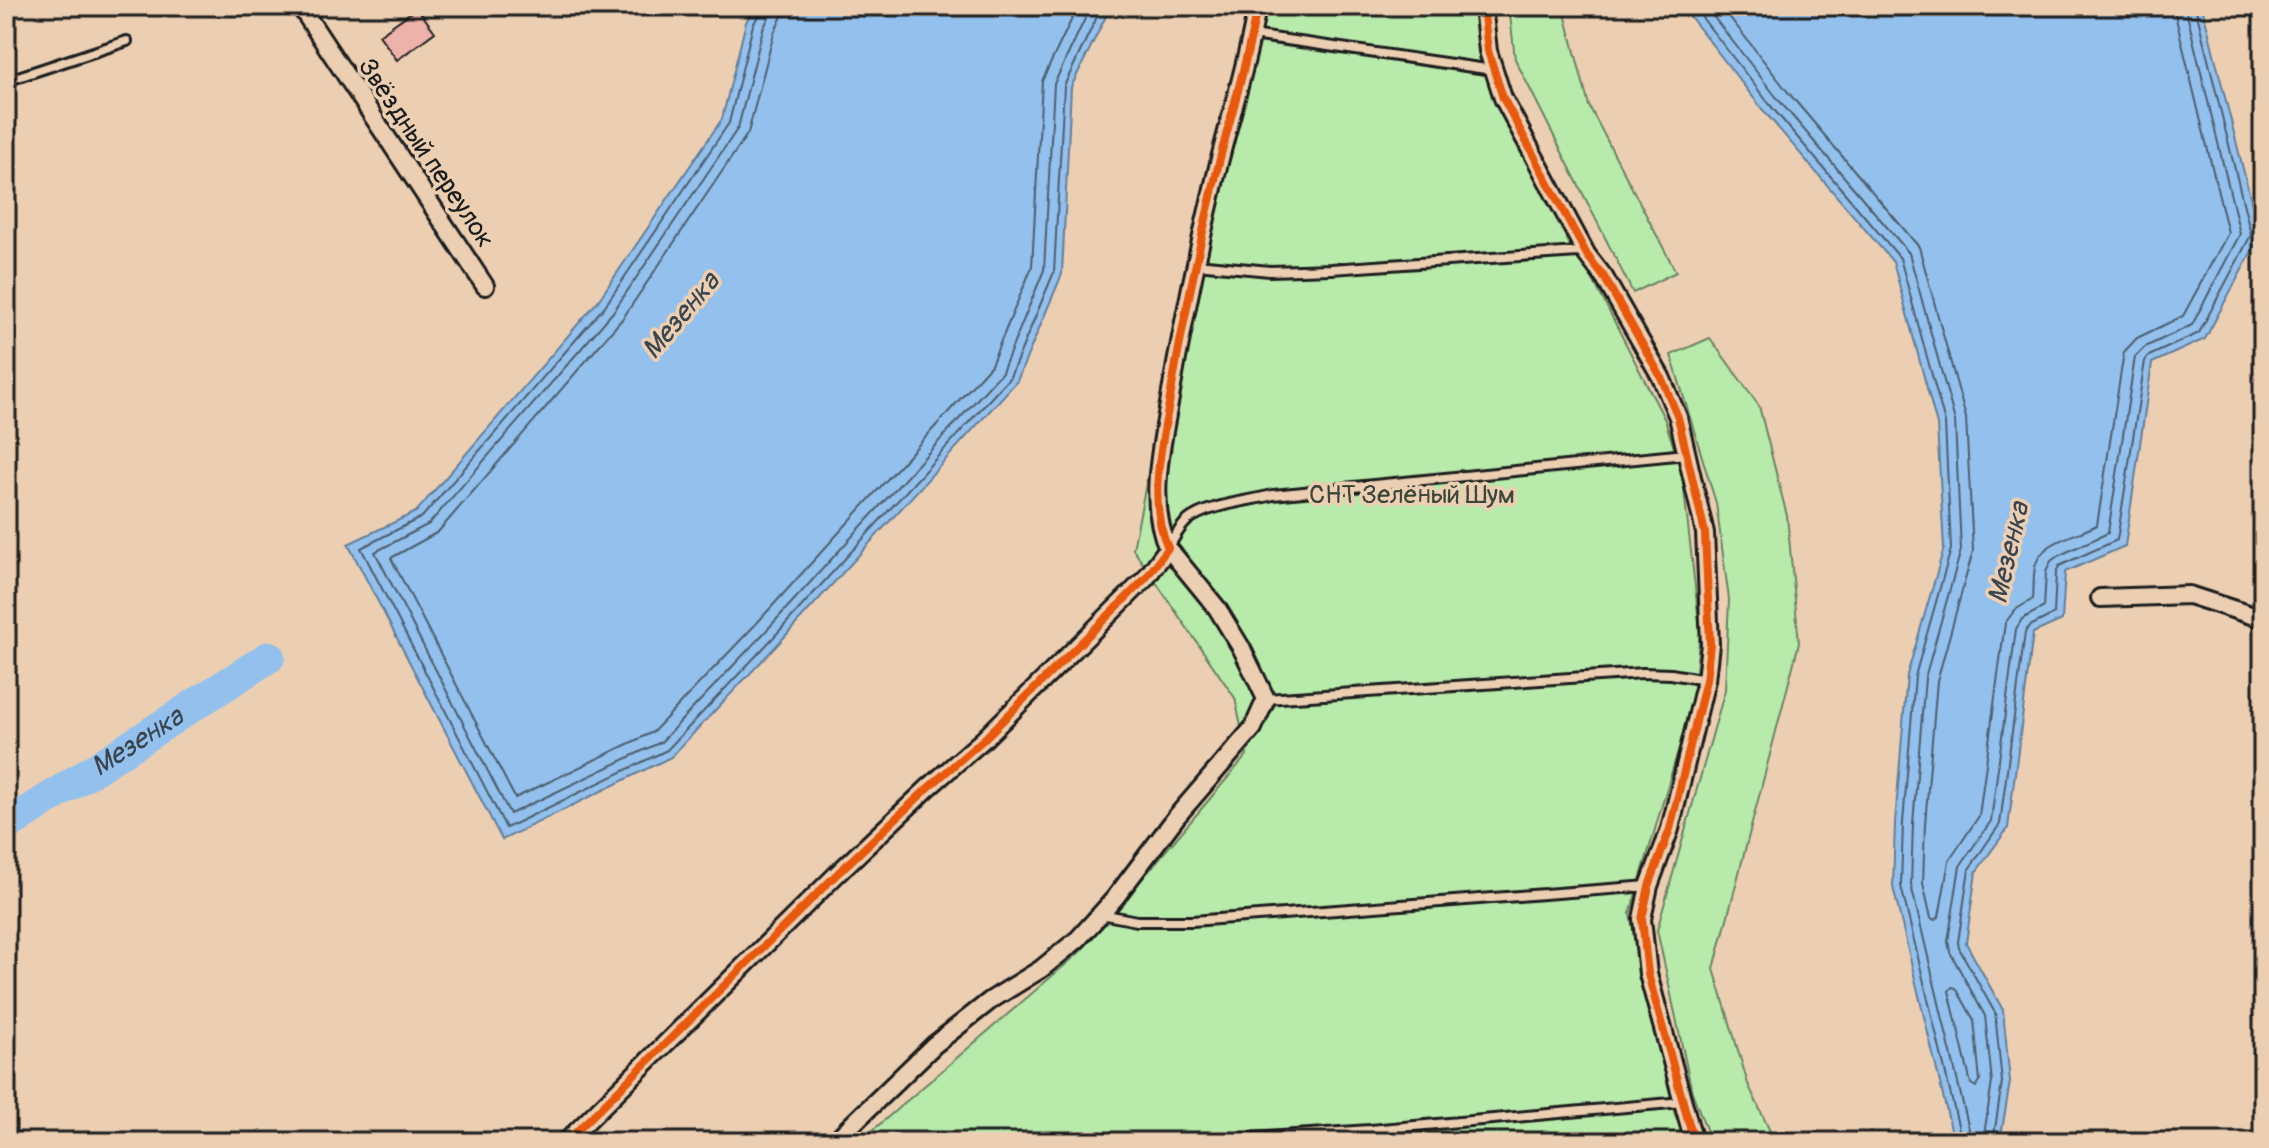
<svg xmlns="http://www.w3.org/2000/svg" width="2269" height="1148" font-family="Pangolin,sans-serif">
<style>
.green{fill:#b7eaab;stroke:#6a8364;stroke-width:2}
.water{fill:#93c0ed;stroke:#637e99;stroke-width:2}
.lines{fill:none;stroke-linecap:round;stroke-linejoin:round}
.shore{stroke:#4c5e70;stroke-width:2}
.river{stroke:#93c0ed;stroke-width:32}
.building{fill:#edb2aa;stroke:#1c1c1c;stroke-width:2}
.lane-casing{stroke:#1c1c1c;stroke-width:14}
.street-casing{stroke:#1c1c1c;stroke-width:22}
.lane{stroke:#eccfb3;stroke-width:8}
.street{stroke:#eccfb3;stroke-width:16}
.cycleway-casing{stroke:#eccfb3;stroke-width:13}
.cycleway{stroke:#e8590c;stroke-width:8}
.labels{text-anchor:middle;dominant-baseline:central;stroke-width:7;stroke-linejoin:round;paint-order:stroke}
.street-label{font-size:26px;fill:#1c1c1c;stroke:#eccfb3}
.park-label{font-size:26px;fill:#3b4539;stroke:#eccfb3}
.water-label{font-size:28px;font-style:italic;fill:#3a4550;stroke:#eccfb3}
</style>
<rect width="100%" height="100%" fill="#eccfb3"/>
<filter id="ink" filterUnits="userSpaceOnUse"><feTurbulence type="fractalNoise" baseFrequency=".0125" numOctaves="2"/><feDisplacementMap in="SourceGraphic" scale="16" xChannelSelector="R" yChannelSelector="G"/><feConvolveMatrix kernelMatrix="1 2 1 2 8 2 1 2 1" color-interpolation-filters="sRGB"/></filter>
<g filter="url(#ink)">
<path class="green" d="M1250,6H1480L1479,58L1665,420L1682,473L1700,631L1693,700L1630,914L1674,1112L1685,1142H859L1080,952L1247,755L1235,698L1133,549L1198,223Z
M1509,6H1563L1589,106L1676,272L1633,293L1515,59Z
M1710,338L1759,406L1787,516L1799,643L1714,969L1748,1084L1775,1142H1711L1692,1092L1657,930L1725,690L1729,599L1716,503L1671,355Z"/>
<path class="water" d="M755,6H1111L1071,87L1062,274L1017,381L778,644L671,757L502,840L348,544L416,512L598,301L722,119L746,22Z
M1682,6H2202L2260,236L2205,339L2152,363L2125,546L2065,572L2062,620L2033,633L2008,828L1976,872L1966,943L2003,1010L2010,1082L2000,1142H1954L1893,887L1895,823L1907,675L1944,548L1937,425L1893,262L1763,110Z"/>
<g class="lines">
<path class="shore" d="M761,6V11L753,25L729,123L605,306L422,517L361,548L506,828L667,750L772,639L1010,377L1054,272L1064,86L1102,6
M771,6L770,15L763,29L738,128L613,312L429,524L375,552L510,814L661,742L765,632L1002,372L1044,270L1054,84L1091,6
M783,6L782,16L774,33L748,133L623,318L438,532L391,558L515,798L653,732L756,624L991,365L1032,267L1042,81L1078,6
M1693,6L1770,105L1900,258L1945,423L1951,549L1915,676L1903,823L1901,886L1962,1142
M1705,6L1777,98L1909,253L1955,421L1961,550L1925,678L1913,824L1911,885L1972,1142
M1721,6L1787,91L1919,247L1966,418L1973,551L1937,681L1925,824L1923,883L1931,918L1935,920L1939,917L1949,861L1979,816L2005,623L2015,610L2033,599C2034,589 2033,577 2035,567C2041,540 2077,536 2097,525L2124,352L2137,338L2183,316L2228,233L2173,6
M1952,987L1956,988L1974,1020L1980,1081L1976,1087L1971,1084L1949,991Z
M1983,1142L1992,1082L1985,1016L1950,952L1948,941L1960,866L1991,821L2016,629L2022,619L2044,607L2046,572L2051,561L2058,556L2108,533L2135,357L2145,347L2192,325L2240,234L2185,6
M1993,1142L2002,1082L1995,1013L1959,948L1958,942L1969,869L2000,824L2025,632L2030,626L2054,614L2056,573L2059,566L2117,540L2145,361L2149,356L2199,333L2251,235L2195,6"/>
<path class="river" id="s1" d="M6,826L269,657"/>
</g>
<path class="building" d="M417,8L435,32L397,60L379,35Z"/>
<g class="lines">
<defs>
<path id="lane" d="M1252,35L1493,70
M6,81L127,41
M1196,264L1270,271L1331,269L1578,252L1585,254
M1168,548C1174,539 1179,528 1187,521C1206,505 1249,501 1273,495L1686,454
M1266,699L1643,673L1671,674L1706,680
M1101,914L1137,921H1192L1649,886
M1191,1142L1370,1130L1682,1102"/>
<path id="street" d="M300,6L485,286
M1483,6L1488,51L1503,98L1587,255L1604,277L1661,377L1678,417L1705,533L1710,644L1706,680L1670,829L1649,886L1642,919L1648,974L1694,1142
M2100,598L2189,595L2263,619
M566,1142L838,873L928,788L984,739L1146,578L1168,548C1147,502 1162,445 1170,398C1183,322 1199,246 1217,171C1230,116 1248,62 1257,6
M834,1142L934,1045L991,1000L1041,969L1078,939L1115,898L1177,816L1253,728L1266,699L1242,649L1217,608L1168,548"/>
</defs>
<use href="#lane" class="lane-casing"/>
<use href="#street" class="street-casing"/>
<use href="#lane" class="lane"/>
<use href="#street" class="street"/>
<defs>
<path id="cycleway" d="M1483,6L1488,51L1503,98L1587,255L1604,277L1661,377L1678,417L1705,533L1710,644L1706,680L1670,829L1649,886L1642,919L1648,974L1694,1142
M566,1142L838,873L928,788L984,739L1146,578L1168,548C1147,502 1162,445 1170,398C1183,322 1199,246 1217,171C1230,116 1248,62 1257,6"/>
</defs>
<use href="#cycleway" class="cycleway-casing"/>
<use href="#cycleway" class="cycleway"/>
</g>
</g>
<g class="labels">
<g class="street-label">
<text transform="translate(426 153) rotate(56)">Звёздный переулок</text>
</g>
<g class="park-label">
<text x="1412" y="495">СНТ Зелёный Шум</text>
</g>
<g class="water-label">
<text transform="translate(681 316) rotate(-50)">Мезенка</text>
<text transform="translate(2009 553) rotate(-77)">Мезенка</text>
<text stroke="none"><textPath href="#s1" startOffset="156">Мезенка</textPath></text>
</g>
</g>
<rect width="2269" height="1148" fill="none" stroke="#eccfb3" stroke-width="32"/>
<rect x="16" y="16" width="2237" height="1116" fill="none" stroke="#1c1c1c" stroke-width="3" filter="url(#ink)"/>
</svg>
